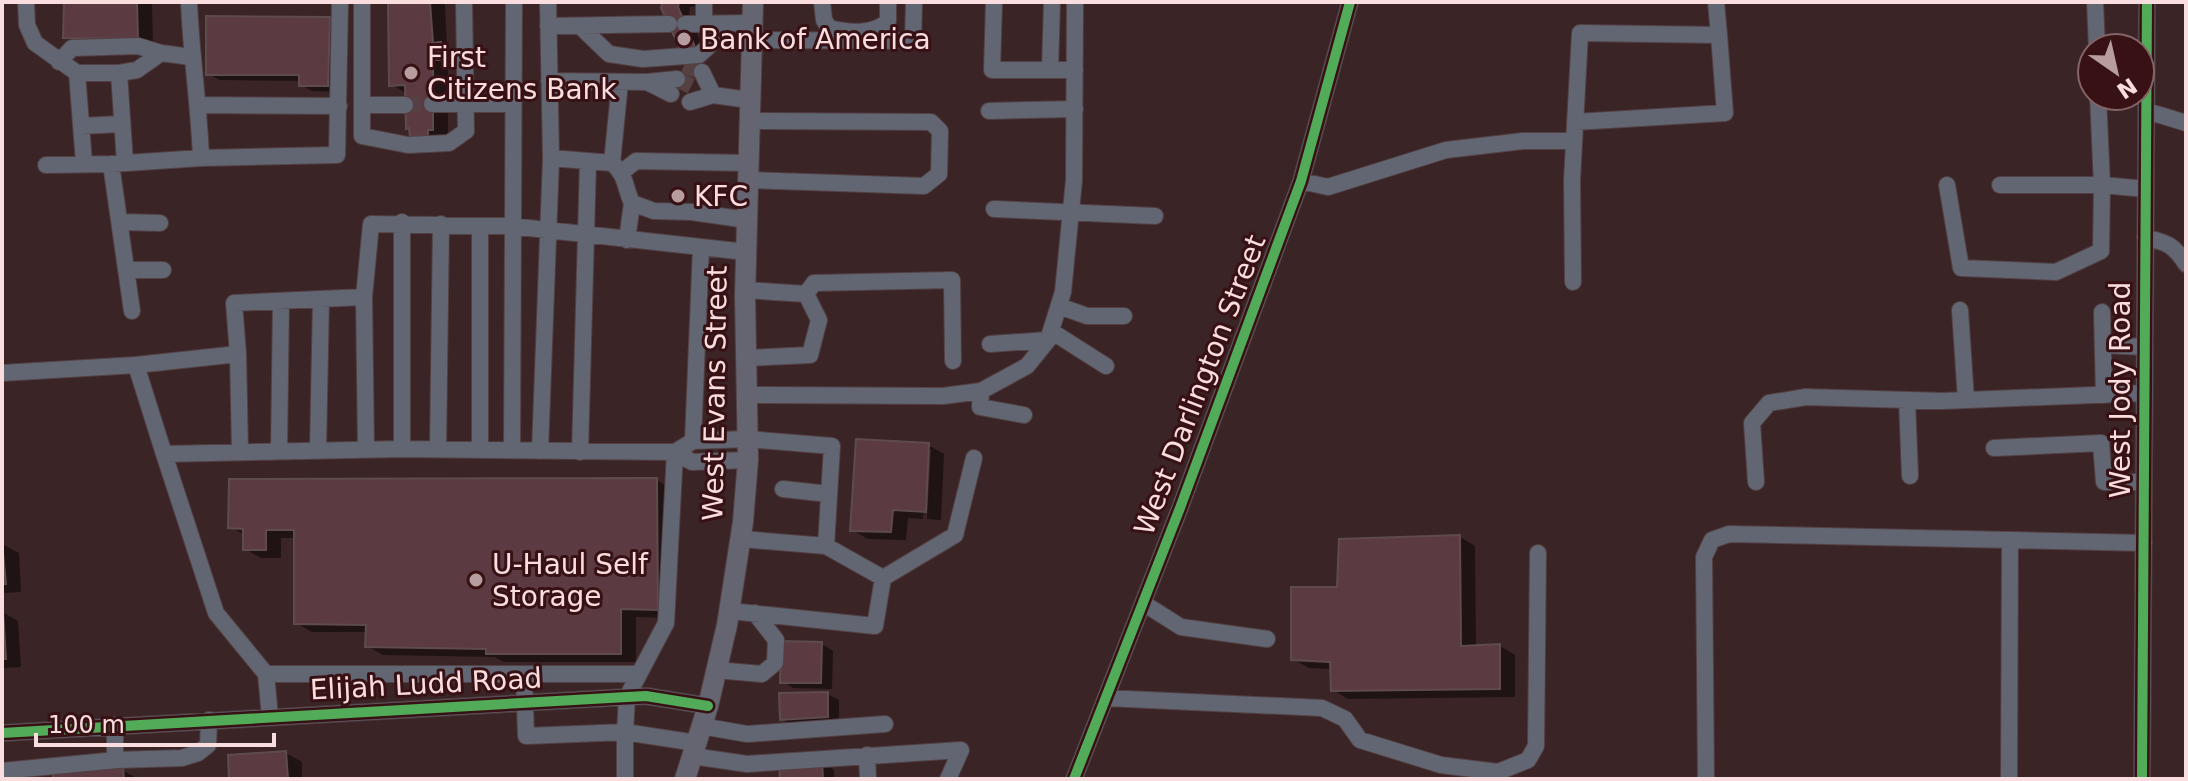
<svg xmlns="http://www.w3.org/2000/svg" width="2188" height="781" font-family="'DejaVu Sans',sans-serif">
<style>
.shadow{fill:#0007}
.building{fill:#5c3a42;stroke:#5e4c4d;stroke-width:2}
.lines{fill:none;stroke-linecap:round;stroke-linejoin:round}
.minor-tunnel{stroke:#574042;stroke-width:16;stroke-dasharray:16 8;stroke-linecap:butt}
.minor-casing{stroke:#534042;stroke-width:18}
.major-casing{stroke:#534042;stroke-width:22}
.minor{stroke:#616672;stroke-width:16}
.major{stroke:#656571;stroke-width:20}
.cycleway-casing{stroke:#381115;stroke-width:15}
.cycleway{stroke:#51ab58;stroke-width:10}
.poi-dot{fill:#b79d9e;stroke:#381115;stroke-width:3}
.labels{text-anchor:middle;dominant-baseline:central;stroke-width:6;stroke-linejoin:round;paint-order:stroke}
.poi-label{font-size:28px;fill:#fadedf;stroke:#381115;text-anchor:start}
.street-label{font-size:28px;fill:#fadedf;stroke:#381115}
</style>
<rect width="100%" height="100%" fill="#3a2426"/>
<path class="shadow" d="M66,2H152L153,46H80L65,37Z
M390,2H440L445,5L447,48L457,54V68H448V138L443,144L408,128L407,94L391,84Z
M653,2H705V6L690,7L689,15L708,59H696L664,6Z
M329,19L341,25L339,92L312,91L301,85V81L220,80L208,74Z
M928,445L944,454L941,520L927,519L931,450H927L923,519L908,518L906,540L868,539L852,530Z
M656,480L672,489L673,618L636,617V662H504L495,657L383,655L367,646L368,632H312L296,623V538H281V558H261L245,549V535L230,527Z
M1460,537L1475,546L1476,647L1500,646L1515,655V697L1348,699L1333,690L1332,669L1309,668L1293,659L1339,589Z
M2,544L19,553L21,592L2,593Z
M2,612L18,621L21,667L2,668Z
M822,644L833,651L832,689L793,688L782,681Z
M827,694L839,700V723L793,726L782,719Z
M286,753L302,762V779H231Z
M822,763L834,770V779H782Z
M122,770L138,779H55Z"/>
<path class="building" d="M64,2H137L138,39L63,38Z
M388,2H430L433,43L441,42L442,60H433V130H428V136L410,137L409,128L406,129L405,85L389,86Z
M662,2H679L678,7L698,54L682,53L661,8Z
M206,16L330,17L328,86H299V75H206Z
M856,439L929,443L926,512L893,510L891,532L850,531Z
M657,478L658,610L621,609V654H486V649L365,647L366,625L294,624V530H266V550H243V529L228,528L229,479Z
M1460,535L1461,646L1500,644V689L1331,691L1330,662L1291,660V587H1337L1339,539Z
M2,542L6,584H2Z
M3,610L6,659H2V610Z
M781,641L822,642L821,683H780Z
M828,692V717L780,720L779,693Z
M286,751L288,779H229L228,755Z
M822,761L823,779H780L779,763Z
M123,768L124,779H53V771Z"/>
<g class="lines">
<path class="minor-tunnel" d="M684,65L702,72
M677,79L695,88
M405,105L432,104"/>
<defs>
<path id="minor" d="M26,2L27,25L35,43L77,73H119L137,70L161,53L191,57
M189,2C191,54 199,105 201,158L337,155L340,2
M362,2V136L408,145L449,143L466,131L464,2
M704,2V24
M822,2L824,20L829,28C848,33 874,35 888,21V2
M994,2L992,70H1075
M2095,2L2097,48
M685,24L751,23
M548,26L669,24
M581,27L609,54L643,59L699,55L709,46L724,24
M751,40L913,41L914,2
M59,62L72,48L138,46L161,53
M1050,70L1052,2
M702,72L713,95
M77,73L84,163
M119,73L125,163
M549,81L647,82L671,94
M620,82L612,163C627,176 624,186 632,203L654,211L692,212L747,220
M647,82L677,79
M690,102L713,95L749,100
M432,104H513
M199,105L339,106
M362,105H405
M989,111L1075,109
M2147,111L2186,123
M1575,122L1725,113L1719,35
M81,126L122,124
M551,158L612,163
M111,164L132,311
M46,165L111,164L201,158
M622,172L636,161L748,163
M747,180L924,186L939,174L940,131L931,122L749,121
M1301,181L1328,187L1446,150L1523,141H1574
M1947,185L1961,268L2056,272L2101,251L2102,185L2098,96
M2000,185H2102L2146,189
M994,209L1155,216
M120,222L160,223
M402,222V449
M480,226V449
M2145,237C2167,243 2173,244 2186,264
M627,240L632,203
M126,270H163
M1573,282L1572,180L1580,33L1719,35L1716,2
M745,290L806,294L819,320L810,355L746,358
M806,294L814,283L952,280L953,361
M364,297L366,450
M1059,306L1087,316H1124
M1960,310L1966,400
M2102,312L2104,395
M1051,331L1106,366
M990,344L1048,340
M2104,345L2144,347
M238,354L240,451
M136,365L238,354L234,303L364,297L371,224L511,226L746,252
M2,373L136,365L164,454L402,449L675,452L666,623L627,697L625,732L526,736L524,674
M981,391L980,407L1024,415
M746,395L943,396L981,391L1027,366L1048,340L1063,292L1074,180L1075,2
M1907,400L1910,476
M693,441L701,247
M1994,448L2101,443L2104,482H2144
M438,449L441,224
M512,449L514,2
M318,450L321,299
M279,451L281,301
M540,451L551,158L548,2
M580,452L588,161
M164,454L216,613L266,674H639
M748,460L692,462L675,452L693,441L747,439L832,446L826,546
M1756,482L1752,423L1769,403L1806,397L1943,401L2143,393
M783,489L829,494
M883,578L955,535L974,458
M1143,603L1181,627L1267,639
M730,611L875,626L883,578L826,546L741,539
M716,670L762,674L775,663L776,640L755,613
M266,674L270,717
M1106,698L1322,708L1345,719L1360,740L1441,765L1498,772L1528,760L1536,746L1538,553
M115,725V760
M701,726L747,734L885,724
M2,733L627,697L646,696L708,706
M867,755L868,779
M692,756L747,764L961,750L948,779
M2,771L117,760L182,758L198,753L208,745L209,720
M625,779V732L696,743
M1074,779L1180,508L1301,181L1350,2
M1706,779L1704,557L1712,540L1729,534L2144,543
M2009,779L2010,540
M2142,779L2147,2"/>
<path id="major" d="M685,779L708,706L727,625L743,522L748,460L745,296L753,2"/>
</defs>
<use href="#minor" class="minor-casing"/>
<use href="#major" class="major-casing"/>
<use href="#minor" class="minor"/>
<use href="#major" class="major"/>
<defs>
<path id="cycleway" d="M2,733L627,697L646,696L708,706
M1074,779L1180,508L1301,181L1350,2
M2142,779L2147,2"/>
</defs>
<use href="#cycleway" class="cycleway-casing"/>
<use href="#cycleway" class="cycleway"/>
</g>
<g class="poi-dot">
<circle cx="684" cy="39" r="8"/>
<circle cx="411" cy="73" r="8"/>
<circle cx="678" cy="196" r="8"/>
<circle cx="476" cy="580" r="8"/>
</g>
<g class="labels">
<g class="poi-label">
<text x="700" y="39">Bank of America</text>
<text x="427" y="57">First<tspan x="427" dy="32">Citizens Bank</tspan></text>
<text x="694" y="196">KFC</text>
<text x="492" y="564">U-Haul Self<tspan x="492" dy="32">Storage</tspan></text>
</g>
<g class="street-label">
<text transform="translate(1200 385) rotate(-69)">West Darlington Street</text>
<text transform="translate(2120 390) rotate(-90)">West Jody Road</text>
<text transform="translate(715 393) rotate(-89)">West Evans Street</text>
<text transform="translate(426 684) rotate(-3)">Elijah Ludd Road</text>
</g>
</g>
<rect width="2188" height="781" fill="none" stroke="#fadedf" stroke-width="8"/>
<g transform="translate(2116 72) rotate(146)"><circle r="38" fill="#381115" stroke="#866366" stroke-width="2"/>
<path d="M0-6L14 30L0 20L-14 30Z" fill="#b79d9e"/>
<text y="-12" font-size="22" font-weight="bold" text-anchor="middle" fill="#fadedf">N</text>
</g>
<path d="M36 733v12h238v-12" fill="none" stroke="#fadedf" stroke-width="4"/>
<text x="48" y="733" font-size="24" fill="#fadedf" stroke="#381115" stroke-width="6" paint-order="stroke">100 m</text>
</svg>
